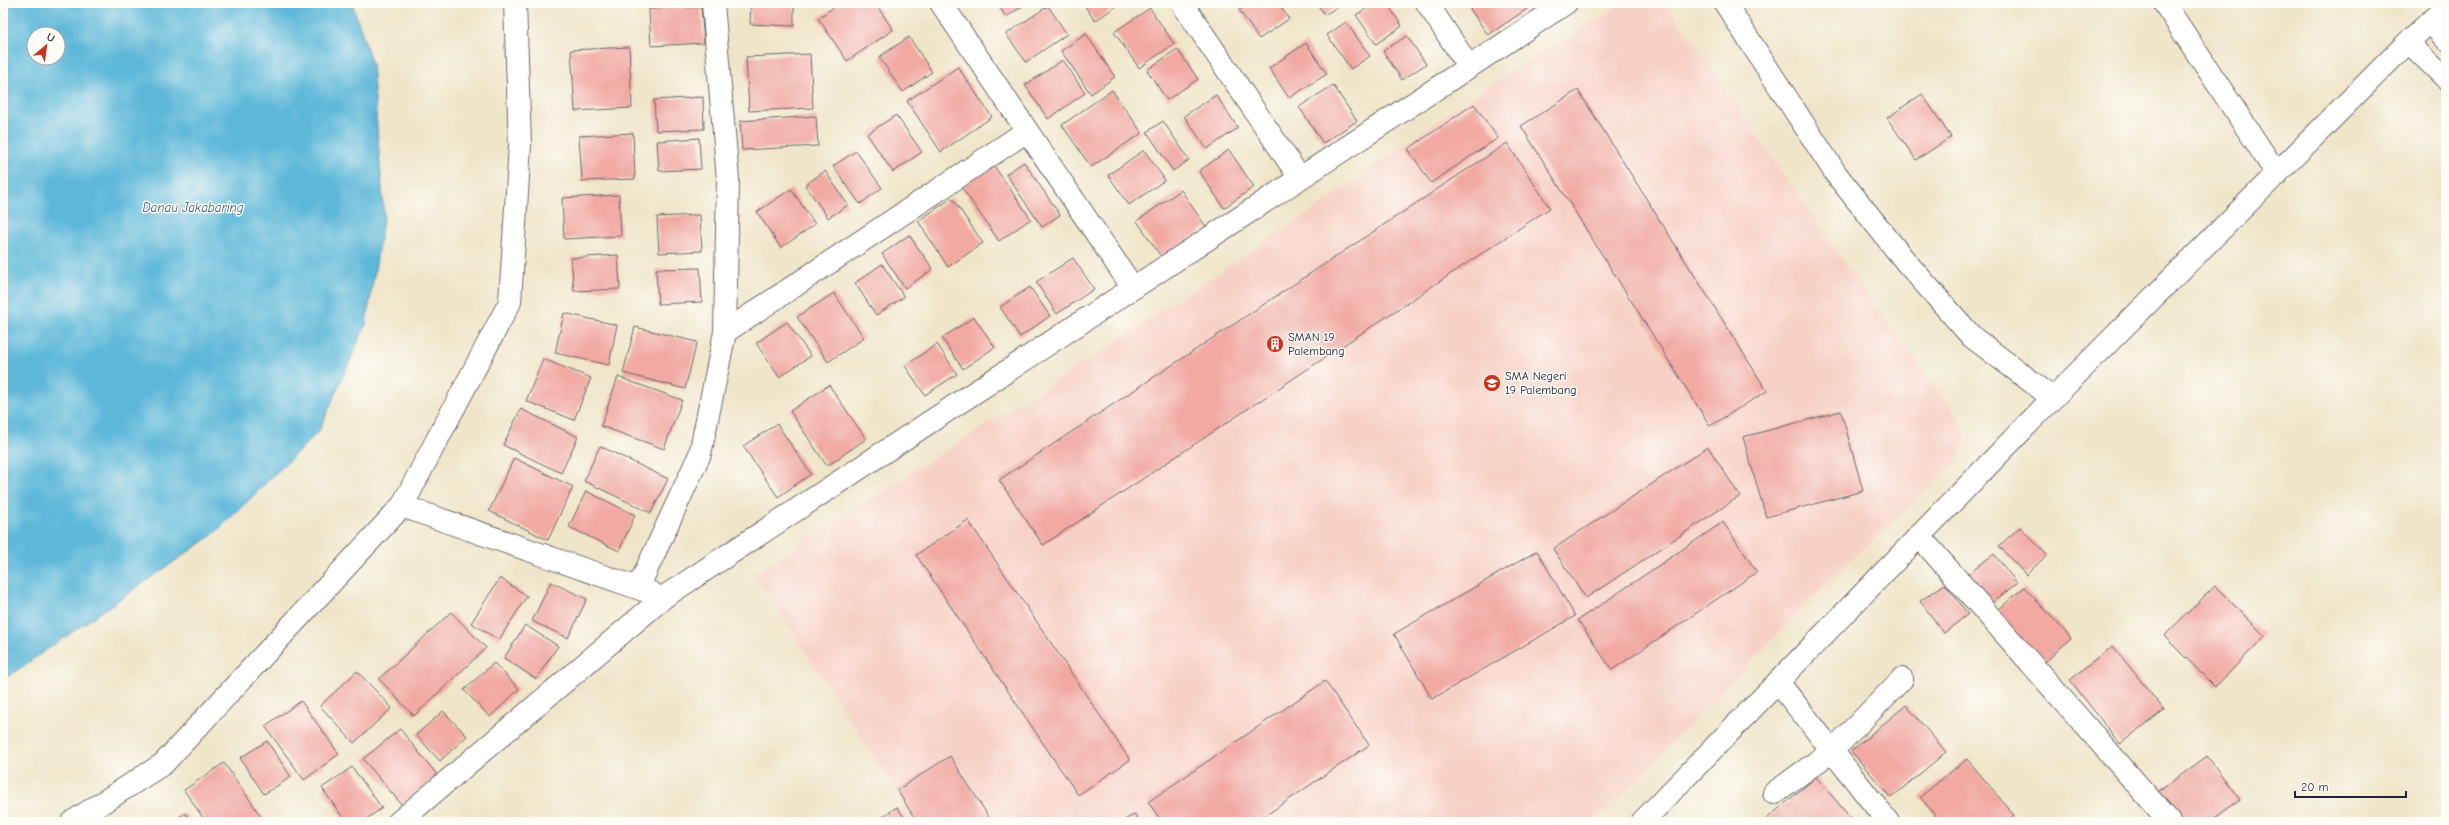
<svg xmlns="http://www.w3.org/2000/svg" width="2449" height="825" font-family="'Comic Neue',sans-serif">
<style>
.built{fill:#f7d1c6}
.water{fill:#5bb7d9;stroke:#3e6c8a;fill-rule:evenodd}
.building{fill:#f1a9a2}
.lines{fill:none;stroke-linecap:round;stroke-linejoin:round}
.lane-casing{stroke:#6a666c;stroke-width:23}
.street-casing{stroke:#6a666c;stroke-width:24}
.lane{stroke:#fff;stroke-width:21}
.street{stroke:#fff;stroke-width:22}
.labels{text-anchor:middle;dominant-baseline:central;stroke-width:3;stroke-linejoin:round;paint-order:stroke}
.poi-label{font-size:12px;fill:#22223b;stroke:#fdfcf7;text-anchor:start}
.water-label{font-size:13px;font-style:italic;fill:#395e7a;stroke:#fdfcf7}
</style>
<rect width="100%" height="100%" fill="#fdfcf7"/>
<filter id="ink" filterUnits="userSpaceOnUse"><feTurbulence type="fractalNoise" baseFrequency=".025" numOctaves="2"/><feDisplacementMap in="SourceGraphic" scale="8" xChannelSelector="R" yChannelSelector="G"/><feConvolveMatrix kernelMatrix="1 2 1 2 8 2 1 2 1" color-interpolation-filters="sRGB"/></filter>
<filter id="wash" filterUnits="userSpaceOnUse"><feTurbulence type="fractalNoise" baseFrequency=".012" numOctaves="4" result="noise"/><feDisplacementMap in="SourceGraphic" scale="16" xChannelSelector="R" yChannelSelector="G"/><feGaussianBlur stdDeviation="0.9" result="paint"/><feColorMatrix in="noise" values="0 0 0 0 0 0 0 0 0 0 0 0 0 0 0 0 0 1.4 0 .05"/><feComposite in="paint" operator="in"/></filter>
<g filter="url(#wash)">
<rect width="100%" height="100%" fill="#efe5c8"/>
<path class="built" d="M1623,3H1666L1873,304L1957,417L1965,440L1956,461L1834,576L1638,778L1592,822H918L754,574L1103,350L1333,197L1464,102Z
M906,807L916,822H883Z"/>
<path class="water" d="M3,3H352L372,64L384,215L366,324L319,431L214,534L3,680ZM34,34H58V58H34Z"/>
<g id="blocks">
<path class="building" d="M751,3H794V26L750,24Z
M841,3H875L893,30L847,61L818,18Z
M997,3H1027L1006,17Z
M1083,3H1121L1095,21Z
M1249,3H1278L1289,19L1259,39L1239,10Z
M1316,3H1343L1325,15Z
M1374,3H1387L1402,26L1376,44L1356,15Z
M1466,3H1536L1488,35Z
M1048,6L1067,34L1026,62L1006,34Z
M701,7L704,43L651,46L649,9Z
M1150,8L1174,44L1139,68L1114,32Z
M1346,22L1370,56L1351,69L1327,35Z
M1086,34L1115,77L1091,94L1061,51Z
M1407,36L1426,64L1402,80L1383,51Z
M909,37L932,72L903,92L879,57Z
M1306,43L1327,74L1289,98L1269,68Z
M629,47L632,108L575,111L571,50Z
M1177,49L1198,79L1167,100L1147,70Z
M810,54L813,108L749,111L746,57Z
M1063,60L1085,93L1048,119L1025,85Z
M958,67L992,117L941,152L907,101Z
M1333,85L1357,121L1323,143L1299,107Z
M1112,90L1142,133L1091,167L1062,125Z
M1578,90L1767,391L1710,426L1521,126Z
M1922,94L1951,137L1916,160L1887,118Z
M1216,95L1238,128L1207,149L1184,116Z
M703,97L704,129L656,131L654,100Z
M1474,104L1498,138L1431,183L1408,149Z
M896,115L922,152L893,172L867,134Z
M816,116L818,146L742,150L740,121Z
M1163,121L1189,160L1173,171L1147,132Z
M633,133L635,179L582,181L579,136Z
M699,138L701,169L659,171L657,141Z
M1507,143L1550,208L1043,545L999,480Z
M1144,150L1165,180L1129,205L1108,175Z
M1229,150L1254,187L1224,208L1199,171Z
M856,151L882,188L860,204L833,166Z
M1024,162L1060,215L1042,227L1006,174Z
M992,163L1031,219L999,241L960,185Z
M825,171L848,205L828,218L805,185Z
M791,189L815,224L781,248L757,212Z
M1181,190L1206,227L1162,258L1137,221Z
M619,195L621,236L564,239L562,198Z
M952,198L983,243L948,267L918,221Z
M700,215L702,251L659,253L657,217Z
M909,235L933,269L905,288L882,254Z
M618,255L620,289L574,291L571,258Z
M1073,258L1094,289L1057,314L1036,282Z
M882,264L904,297L876,315L855,283Z
M700,268L702,302L658,304L656,269Z
M1030,287L1050,316L1020,337L1000,307Z
M834,293L864,338L828,362L797,317Z
M564,313L617,325L609,365L555,353Z
M974,317L995,347L963,369L942,338Z
M787,322L811,356L779,377L756,343Z
M635,327L697,342L685,389L623,373Z
M937,344L957,374L925,395L905,366Z
M543,359L591,378L574,420L526,401Z
M618,377L682,400L664,449L601,426Z
M829,385L866,439L827,466L790,411Z
M521,409L578,437L561,473L503,445Z
M1841,411L1863,491L1766,517L1743,437Z
M777,424L811,474L778,497L743,446Z
M600,446L668,479L651,513L584,481Z
M1708,447L1740,496L1586,598L1553,549Z
M514,458L573,487L548,540L489,511Z
M586,491L635,515L619,551L569,527Z
M968,520L1130,760L1078,795L916,555Z
M1723,522L1757,572L1612,670L1578,620Z
M2020,527L2047,555L2026,575L1999,546Z
M1537,551L1575,616L1432,699L1394,634Z
M1994,554L2017,583L1987,607L1963,578Z
M500,578L527,596L499,640L471,623Z
M551,582L587,599L568,638L532,621Z
M1945,584L1968,614L1944,633L1920,601Z
M2215,586L2265,636L2215,687L2164,636Z
M2024,587L2071,638L2043,664L1996,612Z
M451,612L486,648L414,716L379,679Z
M525,625L558,646L536,679L504,658Z
M2113,646L2164,710L2120,744L2070,680Z
M494,663L519,689L490,717L464,690Z
M357,671L392,708L354,743L320,706Z
M1325,681L1369,745L1256,822H1162L1148,802Z
M301,701L339,754L304,780L265,726Z
M1906,705L1946,752L1891,798L1851,751Z
M443,711L467,736L440,761L416,735Z
M400,729L438,776L402,805L363,759Z
M267,741L291,777L264,794L240,758Z
M950,756L992,822H917L897,790Z
M2207,756L2240,800L2209,822H2174L2154,795Z
M1967,759L2014,815L2005,822H1941L1920,797Z
M224,763L265,822H206L184,790Z
M352,767L382,808L362,822H346L322,788Z
M1816,777L1854,822H1763Z
M897,807L907,822H881L879,819Z
M185,813L192,822H172Z
M1135,814L1140,822H1121Z"/>
</g>
</g>
<g filter="url(#ink)">
<use href="#blocks" fill-opacity="0" stroke="#6a666c" stroke-width="1"/>
<g class="lines">
<defs>
<path id="lane" d="M2408,42L2446,79"/>
<path id="street" d="M941,3L1133,288
M1182,3L1300,178
M1427,3L1469,67
M1725,3L1836,174L1906,262L1972,337L2053,398
M2164,3L2277,174
M2430,22L2446,39
M725,332L1027,131
M402,506L652,593
M1920,537L2170,822
M638,588L700,454L725,332L728,180L713,3
M1778,682L1888,822
M1774,793L1832,751L1902,679
M72,822L163,764L402,506L510,302L520,145L515,3
M399,822L664,597L1566,3
M1642,822L2053,398L2408,42L2446,7"/>
</defs>
<use href="#lane" class="lane-casing"/>
<use href="#street" class="street-casing"/>
<use href="#lane" class="lane"/>
<use href="#street" class="street"/>
</g>
</g>
<defs>
<symbol id="building-disc" viewBox="-11 -11 22 22"><circle r="9.5" fill="#c8321e" stroke="#fdfcf7"/><path d="M-4-6H4V6H1V3H-1V6H-4ZM-2.5-4.3h1.7v1.8h-1.7ZM.8-4.3h1.7v1.8H.8ZM-2.5-1h1.7V.8h-1.7ZM.8-1h1.7V.8H.8Z" fill="#fff"/></symbol>
<symbol id="school-disc" viewBox="-11 -11 22 22"><circle r="9.5" fill="#c8321e" stroke="#fdfcf7"/><path d="M0-5L7-2L0 1L-7-2ZM-4 1L0 2.5L4 1V4Q0 6-4 4Z" fill="#fff"/></symbol>
</defs>
<g fill-rule="evenodd">
<use href="#building-disc" x="1265" y="334" width="20" height="20"/>
<use href="#school-disc" x="1482" y="373" width="20" height="20"/>
</g>
<g class="labels">
<g class="poi-label">
<text x="1288" y="337">SMAN 19<tspan x="1288" dy="14">Palembang</tspan></text>
<text x="1505" y="376">SMA Negeri<tspan x="1505" dy="14">19 Palembang</tspan></text>
</g>
<g class="water-label">
<text x="193" y="207">Danau Jakabaring</text>
</g>
</g>
<rect width="2449" height="825" fill="none" stroke="#fdfcf7" stroke-width="16"/>
<g transform="translate(46 46) rotate(29)"><circle r="19" fill="#fdfcf7" stroke="#a5a5ac"/>
<path d="M0-3L7 15L0 10L-7 15Z" fill="#c8321e"/>
<text y="-6" font-size="11" font-weight="bold" text-anchor="middle" fill="#22223b">U</text>
</g>
<path d="M2295 791v6h111v-6" fill="none" stroke="#22223b" stroke-width="2"/>
<text x="2301" y="791" font-size="12" fill="#22223b" stroke="#fdfcf7" stroke-width="3" paint-order="stroke">20 m</text>
</svg>
